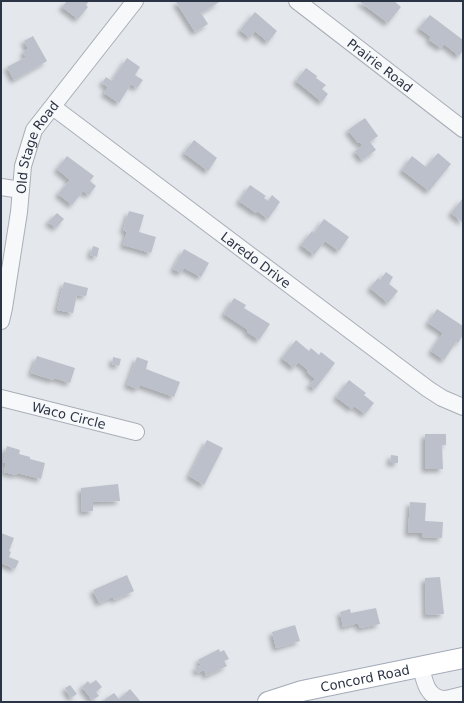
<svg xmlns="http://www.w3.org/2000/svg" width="464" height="703" font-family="'DejaVu Sans',sans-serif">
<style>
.building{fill:#bbc0ca;filter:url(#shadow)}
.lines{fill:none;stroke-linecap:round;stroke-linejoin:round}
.minor-casing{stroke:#a9aeb7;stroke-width:18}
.major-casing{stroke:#a3abb8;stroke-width:22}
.minor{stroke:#f7f8fa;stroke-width:16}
.major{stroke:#fff;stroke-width:20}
.labels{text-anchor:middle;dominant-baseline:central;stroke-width:3.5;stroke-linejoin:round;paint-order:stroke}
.street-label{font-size:13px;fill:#2b3445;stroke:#f4f6f9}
</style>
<defs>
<filter id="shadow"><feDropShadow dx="-3.5" dy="3.5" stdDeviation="2" flood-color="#0004"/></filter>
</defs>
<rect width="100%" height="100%" fill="#e4e7ec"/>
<path class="building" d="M67,1H89L86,5L88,7L78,19L62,7Z
M178,1H221L201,13L208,24L195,32L176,2Z
M359,1H394L401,7L388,23Z
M255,12L277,31L268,42L255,31L250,38L240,30Z
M430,15L463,40V50L459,56L444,44L441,48L429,40L431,37L419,28Z
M33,36L47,61L14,80L7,67L26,57L23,52L28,49L24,41Z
M127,58L140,67L135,75L143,80L137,88L131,84L119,103L104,93L108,87L102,83L106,77L112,81Z
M306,68L317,76L316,78L326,85L322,89L328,94L322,102L296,81Z
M365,118L378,136L370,142L376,150L362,160L355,151L362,146L360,142L358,143L348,130Z
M194,140L217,158L208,171L184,153Z
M438,153L451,164L429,191L402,170L412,156L426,167Z
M67,156L94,176L90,181L96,186L89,195L83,191L72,205L58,194L70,180L57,169Z
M250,185L266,196L264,198L268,201L272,195L280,202L268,219L257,211L256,213L239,201Z
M463,198V221L462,222L451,213Z
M129,211L144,215L139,232L156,237L151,253L123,245L127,232L123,230Z
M57,213L64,219L56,228L48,222Z
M324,219L349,237L339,251L325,241L314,255L301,245L312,231L314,233Z
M93,246L99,248L97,257L90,255Z
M184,249L209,263L201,277L184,268L181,273L173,269Z
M386,272L393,277L389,284L398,291L388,303L370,288L378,278L380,280Z
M64,282L88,288L86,296L77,295L73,313L57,310Z
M234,298L246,305L244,308L270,324L259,340L247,332L248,330L224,314Z
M437,309L463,326V335L458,343L456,342L444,360L431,351L443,333L428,323Z
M296,340L309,351L311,348L319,355L321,352L335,363L315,389L309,385L315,379L307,372L308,370L298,362L294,368L282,358Z
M37,356L75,368L70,383L54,378L53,380L31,373Z
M113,357L121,359L119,366L112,364Z
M137,357L148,361L146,369L180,382L174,397L140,385L138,389L127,385Z
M349,380L366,393L364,395L374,403L365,414L354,406L352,409L336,397Z
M425,434H446V445H442L443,469H425Z
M207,440L223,448L204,485L189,476Z
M7,446L20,450L19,454L30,457V459L45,463L41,479L17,473L16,475L4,472L6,463L3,462Z
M391,455L398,456V463H390Z
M118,484L120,501L93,502V511L82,512L81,488Z
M410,502L426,503L425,521L443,522L442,538L422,537V533H408Z
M1,533L14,538L9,551L11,552L9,557L19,561L15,569L1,563Z
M127,575L134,591L114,600L113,597L99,603L93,590Z
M440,577L444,614L426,615L425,578Z
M376,608L380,624L360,628L358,623L343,627L340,612L350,609L351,613Z
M295,625L300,641L276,648L272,632Z
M219,649L220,652L224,650L229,659L224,661L227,666L206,676L204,670L198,673L195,668L201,665L198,660Z
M96,680L102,687L96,692L99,696L92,700L82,687L88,681L90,684Z
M70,685L77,694L71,698L65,688Z
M130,689L141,702H106L104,700L114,693L119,699Z"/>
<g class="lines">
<defs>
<g id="minor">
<path id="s1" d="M297,1L463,129"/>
<path id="s2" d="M53,107L428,389L442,398L463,407"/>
<path d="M1,187L21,190"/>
<path id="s3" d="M1,321L4,308L19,212L23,166L34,130L135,1"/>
<path id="s4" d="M1,398L136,432"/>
<path d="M421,667C424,680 427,698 444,699C450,699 457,696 463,695"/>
</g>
<g id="major">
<path id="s5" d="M268,702L302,691L463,658"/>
</g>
</defs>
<use href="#minor" class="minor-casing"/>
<use href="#major" class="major-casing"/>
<use href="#minor" class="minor"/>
<use href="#major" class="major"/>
</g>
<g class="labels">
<g class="street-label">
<text stroke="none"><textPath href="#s1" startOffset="105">Prairie Road</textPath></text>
<text stroke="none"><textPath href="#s3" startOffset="179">Old Stage Road</textPath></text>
<text stroke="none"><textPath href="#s2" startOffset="254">Laredo Drive</textPath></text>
<text stroke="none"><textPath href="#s4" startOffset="70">Waco Circle</textPath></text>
<text stroke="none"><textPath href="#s5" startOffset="100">Concord Road</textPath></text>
</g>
</g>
<rect width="464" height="703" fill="none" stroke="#2b3445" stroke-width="4"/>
</svg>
